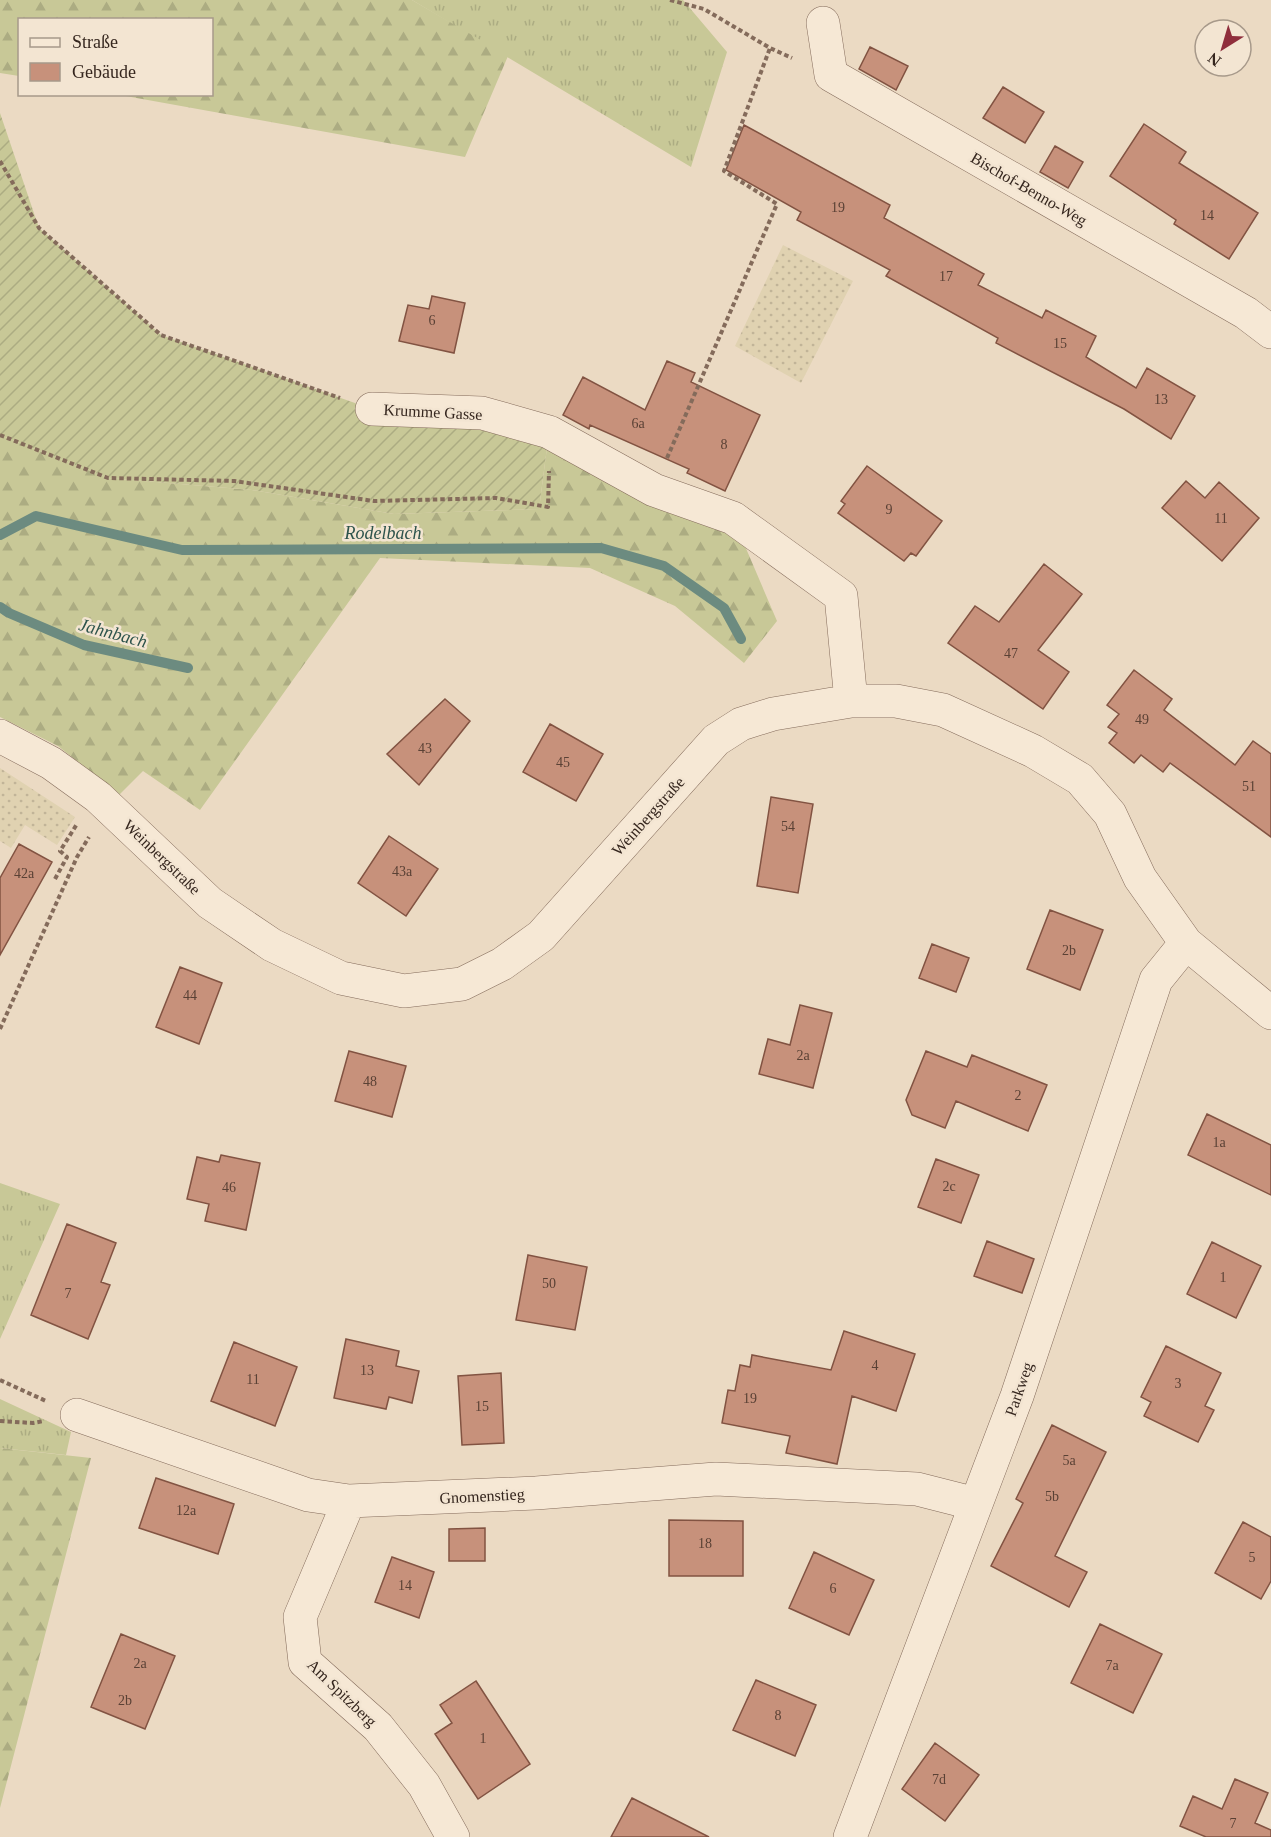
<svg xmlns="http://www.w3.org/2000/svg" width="1271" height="1837" font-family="Georgia,serif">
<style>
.farmland{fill:url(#farmland-dots)}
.grass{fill:url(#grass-tufts)}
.forest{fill:url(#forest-firs)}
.garden{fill:url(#garden-furrows)}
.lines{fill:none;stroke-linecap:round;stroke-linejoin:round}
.stream{stroke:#6c8b80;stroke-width:10}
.building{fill:#c7917b;stroke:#825342;stroke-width:1.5}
.minor-casing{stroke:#846b5b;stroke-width:34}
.path{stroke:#846b5b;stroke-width:4;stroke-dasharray:4.5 3;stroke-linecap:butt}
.minor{stroke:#f6e8d5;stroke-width:33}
.labels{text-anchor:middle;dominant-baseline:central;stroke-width:5;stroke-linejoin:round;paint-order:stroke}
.number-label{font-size:14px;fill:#5a4135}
.street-label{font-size:16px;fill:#35261e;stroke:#f3e5d2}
.water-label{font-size:18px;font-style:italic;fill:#2e544c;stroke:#f3e5d2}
</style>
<defs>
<pattern id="farmland-dots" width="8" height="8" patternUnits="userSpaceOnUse" patternTransform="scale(1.5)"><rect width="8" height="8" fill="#e0d2b1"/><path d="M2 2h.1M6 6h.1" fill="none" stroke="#c1b498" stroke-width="1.8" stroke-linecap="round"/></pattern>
<pattern id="grass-tufts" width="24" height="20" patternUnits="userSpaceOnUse" patternTransform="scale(1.5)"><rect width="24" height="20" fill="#c8c897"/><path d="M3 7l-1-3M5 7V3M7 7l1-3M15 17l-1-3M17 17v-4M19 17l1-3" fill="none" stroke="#acac82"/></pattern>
<pattern id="forest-firs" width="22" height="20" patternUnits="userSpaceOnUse" patternTransform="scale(1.5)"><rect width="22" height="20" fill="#c8c897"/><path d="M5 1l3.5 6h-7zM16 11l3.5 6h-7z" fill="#acac82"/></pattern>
<pattern id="garden-furrows" width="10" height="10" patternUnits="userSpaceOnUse" patternTransform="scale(1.5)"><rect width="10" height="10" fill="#c8c897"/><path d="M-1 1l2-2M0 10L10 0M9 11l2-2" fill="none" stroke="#acac82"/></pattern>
</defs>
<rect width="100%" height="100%" fill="#ebdac3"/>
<path class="farmland" d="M783,245L853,281L801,383L735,346Z
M0,768L75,817L57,845L25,825L11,848L0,841Z"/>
<path class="grass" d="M412,0H683L727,52L691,167Z
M0,1183L60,1204L0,1339Z
M0,1399L71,1432L66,1455L0,1448Z"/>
<path class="forest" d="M0,0H412L508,56L465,157L120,95L212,94V20H20L19,76L0,73Z
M549,432L733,518L777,621L744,663L675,606L590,568L380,558L200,810L143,771L119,795L58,746L0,717V435L108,478L252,490L394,514L539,509Z
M0,1448L91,1458L0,1808Z"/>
<path class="garden" d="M0,113L39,228L161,335L372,409L549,432L539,509L394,514L252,490L108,478L0,435Z"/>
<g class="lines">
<path class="stream" d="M0,535L36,516L182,550L601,548L664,566L724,608L741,639
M0,607L9,613L84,645L188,668"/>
</g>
<path class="building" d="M870,47L908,66L896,90L859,69Z
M1003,87L1044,112L1025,143L983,118Z
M1144,124L1186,152L1179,163L1258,213L1229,259L1174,224L1176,220L1110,176Z
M744,125L890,205L884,218L984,274L978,285L1042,318L1046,310L1096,336L1086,357L1136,388L1147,368L1195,396L1171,439L1124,409L996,343L998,338L886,276L890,270L797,220L801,212L726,170Z
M1055,146L1083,162L1068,188L1040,172Z
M432,296L465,303L454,353L399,341L408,305L429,309Z
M667,361L695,373L691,382L760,415L725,491L687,473L689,469L590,425L589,429L563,415L583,377L645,410Z
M867,466L942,521L916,556L911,553L904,561L838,513L845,504L841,501Z
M1186,481L1205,498L1219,482L1259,518L1222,561L1162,508Z
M1044,564L1082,594L1038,650L1069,672L1043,709L948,643L975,606L999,622Z
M1134,670L1172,699L1164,710L1235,765L1253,741L1271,754V837L1170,763L1163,772L1141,755L1134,763L1109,743L1117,733L1108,727L1119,714L1107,705Z
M445,699L470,721L419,785L387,754Z
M550,724L603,754L576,801L523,772Z
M771,797L813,804L798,893L757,886Z
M389,836L438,869L406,916L358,883Z
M19,844L52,862L0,955V878Z
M1050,910L1103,930L1080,990L1027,969Z
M932,944L969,958L956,992L919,978Z
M180,967L222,983L199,1044L156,1027Z
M800,1005L832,1013L813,1088L759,1074L768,1039L790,1045Z
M349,1051L406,1066L392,1117L335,1101Z
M926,1051L967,1067L972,1055L1047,1085L1028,1131L956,1101L945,1128L912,1115L906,1100Z
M1207,1114L1271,1145V1195L1188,1155Z
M221,1155L260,1163L246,1230L205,1221L209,1204L187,1199L197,1157L219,1162Z
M936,1159L979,1175L961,1223L918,1207Z
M67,1224L116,1243L101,1282L110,1285L88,1339L31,1315Z
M987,1241L1034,1259L1022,1293L974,1276Z
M1212,1242L1261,1266L1236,1318L1187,1294Z
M528,1255L587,1267L575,1330L516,1320Z
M844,1331L915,1354L896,1411L852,1396L837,1464L786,1453L790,1436L722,1423L728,1390L735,1391L740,1365L750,1367L752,1355L831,1370Z
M346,1339L399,1351L396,1366L419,1371L412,1403L389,1397L386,1409L334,1398Z
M234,1342L297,1367L275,1426L211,1401Z
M1166,1346L1221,1373L1205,1406L1214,1410L1198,1442L1144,1416L1151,1402L1141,1397Z
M501,1373L504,1443L462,1445L458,1376Z
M1052,1425L1106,1452L1055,1556L1087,1572L1069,1607L991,1566L1023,1503L1016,1499Z
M156,1478L234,1504L218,1554L139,1528Z
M669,1520L743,1521V1576H669Z
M1243,1522L1271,1537V1581L1261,1599L1215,1573Z
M485,1528V1561H449V1529Z
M814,1552L874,1580L849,1635L789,1608Z
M392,1557L434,1572L419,1618L375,1602Z
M1100,1624L1162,1654L1133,1713L1071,1683Z
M121,1634L175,1656L145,1729L91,1707Z
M756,1680L816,1705L795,1756L733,1730Z
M476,1681L530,1764L478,1799L435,1734L452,1723L440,1705Z
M935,1743L979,1775L945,1821L902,1789Z
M1235,1779L1268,1793L1255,1823L1271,1830V1837H1206L1180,1826L1193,1796L1222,1809Z
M632,1798L709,1837H611Z"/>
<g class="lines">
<defs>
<path id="minor" d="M823,23L831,75L1246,313L1271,332
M372,409L482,413L549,432L654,490L733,518L841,596L851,701
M0,736L51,763L98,797L210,903L272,945L341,978L404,991L462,984L502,964L541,936L716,740L741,724L773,714L851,701H896L943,710L1033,751L1080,779L1110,814L1140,878L1186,943L1271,1013
M77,1415L308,1495L349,1501L536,1493L716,1479L917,1489L976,1504
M349,1501L300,1617L305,1662L378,1727L424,1785L453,1837
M850,1837L1017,1396L1156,980L1186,943"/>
</defs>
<use href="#minor" class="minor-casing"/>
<path class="path" d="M670,0L704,9L770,48L792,58
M0,161L39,228L161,335L340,398
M0,435L108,478L234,481L374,501L496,498L548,507L549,471
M667,458L777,204L724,171L770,48
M55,879L67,857L60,851L77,824
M0,1029L77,857L89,837
M0,1380L46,1401
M0,1421L33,1423L44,1421"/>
<use href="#minor" class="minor"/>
</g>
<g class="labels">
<g class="number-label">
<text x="838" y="207">19</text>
<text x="1207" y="215">14</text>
<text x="946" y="276">17</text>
<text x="432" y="320">6</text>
<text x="1060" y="343">15</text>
<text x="1161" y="399">13</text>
<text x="638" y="423">6a</text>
<text x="724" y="444">8</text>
<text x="889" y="509">9</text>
<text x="1221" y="518">11</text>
<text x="1011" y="653">47</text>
<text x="1142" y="719">49</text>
<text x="425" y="748">43</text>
<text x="563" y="762">45</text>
<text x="1249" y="786">51</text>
<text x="788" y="826">54</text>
<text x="402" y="871">43a</text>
<text x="24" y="873">42a</text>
<text x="1069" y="950">2b</text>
<text x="190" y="995">44</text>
<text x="803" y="1055">2a</text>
<text x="370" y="1081">48</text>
<text x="1018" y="1095">2</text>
<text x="1219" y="1142">1a</text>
<text x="949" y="1186">2c</text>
<text x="229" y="1187">46</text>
<text x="1223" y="1277">1</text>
<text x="549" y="1283">50</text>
<text x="68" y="1293">7</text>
<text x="875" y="1365">4</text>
<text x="367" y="1370">13</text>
<text x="253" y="1379">11</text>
<text x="1178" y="1383">3</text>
<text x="750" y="1398">19</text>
<text x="482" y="1406">15</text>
<text x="1069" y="1460">5a</text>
<text x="1052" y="1496">5b</text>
<text x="186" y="1510">12a</text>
<text x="705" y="1543">18</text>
<text x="1252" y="1557">5</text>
<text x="405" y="1585">14</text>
<text x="833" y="1588">6</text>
<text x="140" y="1663">2a</text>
<text x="1112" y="1665">7a</text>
<text x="125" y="1700">2b</text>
<text x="778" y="1715">8</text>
<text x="483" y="1738">1</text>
<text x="939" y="1779">7d</text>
<text x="1233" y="1823">7</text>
</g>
<g class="street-label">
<text transform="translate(1029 189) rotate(30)">Bischof-Benno-Weg</text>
<text transform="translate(433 412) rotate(3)">Krumme Gasse</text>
<text transform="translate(648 816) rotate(-48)">Weinbergstraße</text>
<text transform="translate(162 857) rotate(44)">Weinbergstraße</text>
<text transform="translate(1019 1389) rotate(-71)">Parkweg</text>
<text transform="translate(482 1496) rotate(-3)">Gnomenstieg</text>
<text transform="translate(342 1693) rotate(44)">Am Spitzberg</text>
</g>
<g class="water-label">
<text x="383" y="533">Rodelbach</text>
<text transform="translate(113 633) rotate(15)">Jahnbach</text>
</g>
</g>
<rect x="18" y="18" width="195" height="78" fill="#f3e5d2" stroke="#a7998a" stroke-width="1.5"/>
<rect x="30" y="38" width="30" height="9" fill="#f6e8d5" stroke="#a7998a" stroke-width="1.5"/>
<text x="72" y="48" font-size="18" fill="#35261e">Straße</text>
<rect x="30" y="63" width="30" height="18" fill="#c7917b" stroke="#a7998a" stroke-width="1.5"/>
<text x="72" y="78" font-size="18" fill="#35261e">Gebäude</text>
<g transform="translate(1223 48) rotate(217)"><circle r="28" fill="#f3e5d2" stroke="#a7998a" stroke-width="1.5"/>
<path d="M0-4.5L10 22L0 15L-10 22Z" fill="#8f2e3c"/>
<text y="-9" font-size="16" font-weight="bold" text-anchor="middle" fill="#35261e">N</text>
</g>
</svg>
